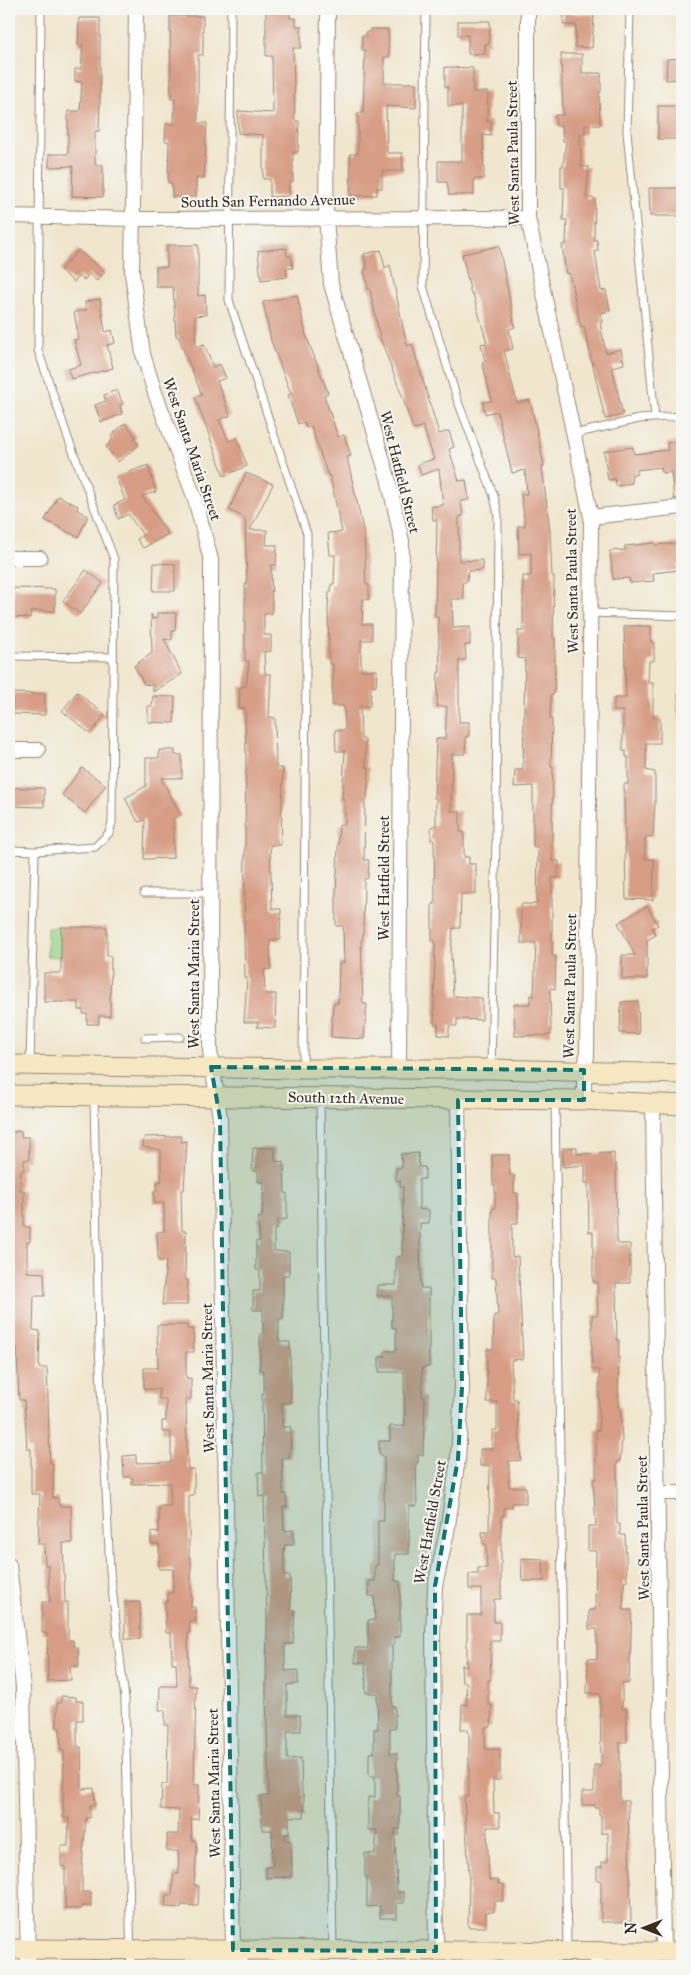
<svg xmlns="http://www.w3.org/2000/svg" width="691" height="1975" font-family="'IM FELL Great Primer',serif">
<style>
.green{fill:#9dd88c;stroke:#6c8155}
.building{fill:#d79d85}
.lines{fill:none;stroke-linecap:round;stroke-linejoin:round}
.lane-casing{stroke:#968876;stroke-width:9}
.street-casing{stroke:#968876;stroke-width:16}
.secondary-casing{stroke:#968876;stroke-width:21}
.lane{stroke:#fff;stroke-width:7}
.street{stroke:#fff;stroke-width:14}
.secondary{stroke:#f7e8c3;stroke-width:19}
.marked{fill:#0f766e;fill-opacity:0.2;stroke:#0f766e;stroke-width:4;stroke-dasharray:10 6;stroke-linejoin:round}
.labels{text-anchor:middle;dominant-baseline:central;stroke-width:4;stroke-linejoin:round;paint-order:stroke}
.street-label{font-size:15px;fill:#3b2a1e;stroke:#f6f6f2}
</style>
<rect width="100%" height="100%" fill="#f6f6f2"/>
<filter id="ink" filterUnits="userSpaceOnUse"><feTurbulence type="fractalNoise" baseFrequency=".02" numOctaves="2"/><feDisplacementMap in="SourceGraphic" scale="10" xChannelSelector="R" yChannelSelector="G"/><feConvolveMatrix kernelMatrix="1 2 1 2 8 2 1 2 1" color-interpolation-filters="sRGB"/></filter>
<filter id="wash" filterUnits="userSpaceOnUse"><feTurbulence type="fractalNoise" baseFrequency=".0096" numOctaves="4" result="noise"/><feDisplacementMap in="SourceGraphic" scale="20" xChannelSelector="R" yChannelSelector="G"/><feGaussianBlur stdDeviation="1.12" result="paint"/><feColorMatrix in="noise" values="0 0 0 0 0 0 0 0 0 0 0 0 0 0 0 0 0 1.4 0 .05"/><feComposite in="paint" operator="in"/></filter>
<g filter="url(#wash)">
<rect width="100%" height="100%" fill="#f0e6cd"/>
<path class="green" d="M61,927V957L47,956V928Z"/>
<g id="blocks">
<path class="building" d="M266,9H290V18H296V26H301V48H293L295,121H299L298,152H293V182H289V196L270,197V179H263V135L238,133V111L273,113L272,56H266Z
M564,13L594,15L592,48L575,47L576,25H563Z
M170,16H203V55H198V123H207L204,178H196V197H172V183H168L169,142L165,141L166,124H174L175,99H171Z
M79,18H100V100L99,131H95V165H103V197L72,196L73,166L49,167V154H68V111H80L82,82L75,81V69H81L83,45H78Z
M458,21H490L489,44H485V54H468V35H458Z
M370,29H388L389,57H384V83H416V108L386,106L387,153H402L403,171H382V188H377V195L351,196L350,154H358V113H363L365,50H362V36H366V32H370Z
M561,54H582V73H601V92H599L600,125H585V134L580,135L581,167H589L586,198H595L594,240H597L598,251H595L601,291L606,290L610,311L601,313L603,322L600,323L606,353L621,349L624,364L612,367L623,415L605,419L584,326L581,327L569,273L566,274L562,245L566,244L567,220H563L564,188H561V166H563L566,141H563L562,126H556L555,115H563Z
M682,58V79L666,80L667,59Z
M445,67L473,68V92H488L487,122L491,121V136L483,135L484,179H474V195H449L447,182H438V161H462V106H448V87H445Z
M658,106H682V139H658Z
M649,188H682V216H650Z
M167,245H198V296L205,295L206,315L195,316L196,347L204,344L213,367L220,364L226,378L217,381L230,416L219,420L229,441L237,438L247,466L224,476L195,397L202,395L178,336H176L173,287H156V267H167Z
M499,246L515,327L509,329L513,349L504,351L517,403L530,400L536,427L544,466L542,467L550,531L552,576H554L553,638H555V664L554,694L551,695L550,719H552L551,767H553L552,815V861H559L558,878H552V956H556L555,989L550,988L551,1035L515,1036L514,1004H530V996H534L536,943H521V904H537L538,847H533V786L514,787L515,770H523L525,659L518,658V631H523V576H531V553L519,554L518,526H525L521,494H527L525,470L512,473L497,411L485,414L483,402L492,401L482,362L485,361L481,344L487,343L473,294H471L462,254Z
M286,248L287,256H291L293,268H286L287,277L261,280L258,251Z
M78,250L105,272L97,281L89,274L84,280L79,276L74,282L60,270Z
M381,250L385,268L390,265L407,346L412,344L439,434L449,431L454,447L449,449L459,481L466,480L469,500L461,501L463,516L459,517V561L482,560L483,570L468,571L467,581L462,583L464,599H452L453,628L470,627V645H465L466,660H459V722H469V736H466L465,754H452L451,811H460V832H464V857H469V864H476V894H461L460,928H453L451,952L453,996L482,998V1020L457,1019V1026H449V1036L438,1035V1024H434L435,941H432V904H435L434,840H431V827L436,825V798H434L436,739H445L447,706L437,707L438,672H440L438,617H435L437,520H433L431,507L443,505L439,469L421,475L418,464L434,459L423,426L413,430L403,398L380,338L370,289H368L364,269H367L364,254Z
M297,295L306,335L328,393L324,395L338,437L344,435L351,456L347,457L364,534L366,585H369V600L363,599L362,624H372V640H361V670H377L376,686L371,687L370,706H360L361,739H365L366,767L369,768L367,800H365L364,860H369L368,878L364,879L363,940H361L363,1004H367L364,1039L331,1037L333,1003H338L339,963H344L343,926H336V894L339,825H345V799H342L345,751H336L335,730H345L344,706H332L333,664H329L328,608L329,592H331V584H334L335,555H330L328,533L342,532L330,476H328L311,426L306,428L304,422L298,424L288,395L291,394L271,341L263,302Z
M100,299L105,332L112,330L115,343L107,345L113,368L71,379L68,369L81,365L74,340L79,339L74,312L86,310L85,302Z
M117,390L123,404L120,405L122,414L101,422L95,405L106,401L104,395Z
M125,423L136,437L134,438L139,445L118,462L106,447L113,439L111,436Z
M682,441V498L674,499L671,472L662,473L661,467L636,470L637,474L631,475L632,483L616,486L615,479L608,480L604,451L633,447L634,454L668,450L667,443Z
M148,465L156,492L142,496L168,534L143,548L137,539L143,535L128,514L118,519L114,505L125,500L116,477Z
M246,473L273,484L250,530H267L266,545H277L276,565H271L272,613L264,614V635H271V651L264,652L265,674H271L269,717L275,718L276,768H283L281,845H270L272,909H281L280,940H270L271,969L264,970L265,994H276L275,1028L257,1027L258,1022H244L247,978H245L244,939L246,755L245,708L239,709L240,687L246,686L249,661H245V584H247L245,518L229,510Z
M58,496L78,506L77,510L88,516L78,537L45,520Z
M655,543V545L682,543V565H678L679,570L653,573L654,581L630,583L629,578L613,579L610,551L625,550V546Z
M154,563L175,564V591H153Z
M86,570L103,583L80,614L63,601Z
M13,588L55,589V611H31L30,618L13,617Z
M157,613H176L175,631H172V640L164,639L182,674L153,692V685L144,684L134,666L152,653L151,614L153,619L157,618Z
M624,626H651V642H654V661H649L648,683H653V717L660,718V743H646V770L655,772V801L653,836L645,837V859H654L653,900L626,899L624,784H628V757H626V751H623V711H614V698H626Z
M77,692L105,715L91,734L62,711Z
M12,693L45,694V715L13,714Z
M153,696L175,697L174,723L148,722V706H152Z
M159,750H175V755H182V778H161L181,815L173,819V858L144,859L145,820L138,822L125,798L146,786V758H159Z
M82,768L106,785L85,813L62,795Z
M9,788H44V807L9,806Z
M647,906L658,925L652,928L656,935L647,940V979H622V955H635L618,923Z
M61,927H107V956H111L110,1016H99V1024H87V1014H83V1010H79V1002H44V973H61Z
M638,1001L639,1034L620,1033L621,1002Z
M21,1131V1137H29V1160H24V1170H21L20,1191H24V1227H30V1242H27V1272L44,1273L45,1296H34L33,1330L40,1331L39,1368H47L50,1463H53V1498H58L59,1506H71L72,1543H63L65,1602H68V1640H73L74,1647H78L79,1666H70L71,1680L48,1681L47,1633H42V1602H50L48,1565H45L44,1544H38L40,1494H31V1449H27L24,1400H19L17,1348L9,1347V1132Z
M181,1136V1142L187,1141L184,1190H181L182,1231H186L185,1280H188L187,1305H162L166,1261H158L157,1232L164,1231V1203H154V1191H157V1182H161V1150L143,1147L144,1137Z
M577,1147V1154L614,1153V1164H616L617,1244H630V1283H616L617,1340H619L618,1407H620L622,1438L620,1462H617V1524H620V1535H625L627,1581H624L623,1610H632L629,1683H622V1709L626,1708L627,1742H620V1801H628L631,1922H601V1880H597V1867H602V1862H608V1833H601V1815H599V1808H595V1805H582V1792H594V1765H601L600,1694L587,1693L588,1658L597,1659V1629H589V1610H595L596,1551H588V1526H596L593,1479H596V1430H599V1370H592V1315H598L597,1282H593V1232H589L588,1183H585V1165L563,1167V1148Z
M253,1148H275V1161L284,1162L285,1193H287V1219L277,1220V1229L274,1230V1251L289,1252V1275H283V1319H279V1342H290L291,1403H282V1427H291L290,1458H282L283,1494H286L287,1507H283L284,1531L294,1530V1545H285L284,1552V1576H290L291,1610H295L293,1644H285V1671L298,1670V1684L287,1685V1715H300L301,1731H287V1759L301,1758L302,1795H304V1817H289V1834H285V1840L291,1841L292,1877L266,1878V1867L273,1866L272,1830H262L261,1796H269L266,1693L267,1621L264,1496L259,1497L258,1472H263L262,1394H264V1370H260V1334H263V1310H253V1291H260V1270H256V1241H260L258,1218L262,1217L264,1182H258V1171H252Z
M418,1153L419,1167H425V1179H419V1209L429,1210V1223H420V1240L421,1288H429V1367H423L422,1372V1397H425L423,1455H418V1463H416L417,1506H409V1554H395V1581H400V1637H394V1646H392V1706H395V1729H390V1753H397V1796H400V1829H395L397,1892H404V1903H397V1918H380V1906L367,1907V1877H365V1853L375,1854L377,1830H368V1797H375V1776H369V1753H374V1729H378L377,1693H366L365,1663H355V1648H368V1620H375L374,1596H369V1581H375V1565H378V1521H384V1457L379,1453V1441H390V1426H405L404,1372H379V1357H385V1351H396V1328H392V1296H377V1285H396V1257L402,1256L403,1187H400V1180L396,1181V1168H402L401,1154Z
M492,1155H509L510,1175H514V1193H518V1223H512V1257L518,1256L523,1359L511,1360L513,1399H517L521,1460L509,1461V1487H526V1503H512V1507H504V1516H501V1599H494V1622H500V1641H490L491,1680H488V1705H492L491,1727H485V1749H500V1780H493L494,1813H499L500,1827H487L489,1880H498V1884H504L503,1901H494V1912H486V1927H468L469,1874L464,1796H469V1736L468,1729H461L462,1704L467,1705L466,1682H462L461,1665L467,1667V1615H481V1589H469V1574H478V1568H487L486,1544H483L482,1532H489L490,1466H480V1449H492V1430H497V1402H487V1349H493L494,1315H498L496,1278H492V1209L495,1208V1185H493Z
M157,1325H187V1329H193L194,1352H186V1378H191V1399H186L187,1455L188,1469H194V1495H189V1555L191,1560V1607H195L196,1621H189L190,1632H188L189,1686H196L194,1785H199L198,1819H191L192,1840L196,1841L197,1849L194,1885L199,1886L198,1906L181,1905V1908L165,1907L166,1895H172L174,1873L179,1874L178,1851H167V1834H178L179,1810L161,1809L162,1784H167L168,1725H165V1710H159L160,1686H177L176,1663H172L171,1633H166L165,1602H168V1593H173V1569H159V1544H151V1532L159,1533V1506H171L170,1483L132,1484V1477H124L123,1456L136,1455V1463L171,1462V1432H162V1421H166V1399H159V1389H144V1368H158Z
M521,1558L543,1559L544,1581H522Z
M125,1602H140V1639H125Z
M61,1696L76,1697V1701H83V1720H77V1742L78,1747H81L82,1789L94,1788L95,1805H90V1818H86L82,1867V1892H91V1906H82V1909H65V1867L61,1866V1846H68L69,1818H63L64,1751H61L60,1728H57V1703H61Z"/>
</g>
</g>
<g filter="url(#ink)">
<use href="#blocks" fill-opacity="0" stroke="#968876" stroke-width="1"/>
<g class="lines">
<defs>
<path id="lane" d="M231,9L229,300L307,534L303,1069
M426,9L423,286L457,399L494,496L498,515L496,837L491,1068
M630,9L627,132L655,418
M574,434L639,419L682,416
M590,613L682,616
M9,656L113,657
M682,660V731
M9,850L35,851
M144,893H210
M145,1038L180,1037
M30,1065L35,851L95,847L109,833L112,823L114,559L68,438L38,350L41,9
M94,1098L99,1347L110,1571L125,1700L131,1966
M320,1098L333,1950
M555,1100L567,1951"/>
<path id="street" d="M136,9L132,273L143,354L155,393L195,499L211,560L210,1051L220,1118L233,1950
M328,9L326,217L331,284L388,478L402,541L399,1068
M528,9V218L591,517L587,1057L584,1070V1100
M9,216L133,219L528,218
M591,517L682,507
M9,558H40
M9,750H38
M653,1104L663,1952
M659,1493H682
M9,1565L23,1687L28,1966
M240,1950L241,1966
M436,1951L433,1634L435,1586L447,1532L458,1459L462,1387L458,1100
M597,1966V1952"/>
<path id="secondary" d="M9,1065L303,1069H491L682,1074
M9,1095L584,1100L682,1105
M9,1949L682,1952"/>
</defs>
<use href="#lane" class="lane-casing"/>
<use href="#street" class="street-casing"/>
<use href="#secondary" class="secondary-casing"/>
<use href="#lane" class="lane"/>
<use href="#street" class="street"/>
<use href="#secondary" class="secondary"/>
</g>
</g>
<path class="marked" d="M211,1067L584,1070V1100H458L462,1387L458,1459L435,1586L436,1951L233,1950L220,1118Z"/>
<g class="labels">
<g class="street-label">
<text transform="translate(513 153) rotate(-91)">West Santa Paula Street</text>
<text transform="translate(268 201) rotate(-1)">South San Fernando Avenue</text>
<text transform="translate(192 449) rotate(71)">West Santa Maria Street</text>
<text transform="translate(400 472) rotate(76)">West Hatfield Street</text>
<text transform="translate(572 581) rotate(-91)">West Santa Paula Street</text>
<text transform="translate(384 878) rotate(-90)">West Hatfield Street</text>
<text transform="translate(194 974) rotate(-90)">West Santa Maria Street</text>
<text transform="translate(570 986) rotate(-89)">West Santa Paula Street</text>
<text transform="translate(346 1098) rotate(1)">South 12th Avenue</text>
<text transform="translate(208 1378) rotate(-91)">West Santa Maria Street</text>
<text transform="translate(430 1522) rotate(-80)">West Hatfield Street</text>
<text transform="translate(643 1528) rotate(-91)">West Santa Paula Street</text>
<text transform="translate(214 1783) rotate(-91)">West Santa Maria Street</text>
</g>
</g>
<rect width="691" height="1975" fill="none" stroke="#f6f6f2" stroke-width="30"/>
<g transform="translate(644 1928) rotate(270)" stroke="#f6f6f2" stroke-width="4" paint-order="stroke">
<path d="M0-4L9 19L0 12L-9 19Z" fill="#3b2a1e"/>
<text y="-8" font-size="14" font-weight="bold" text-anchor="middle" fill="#3b2a1e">N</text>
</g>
</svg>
